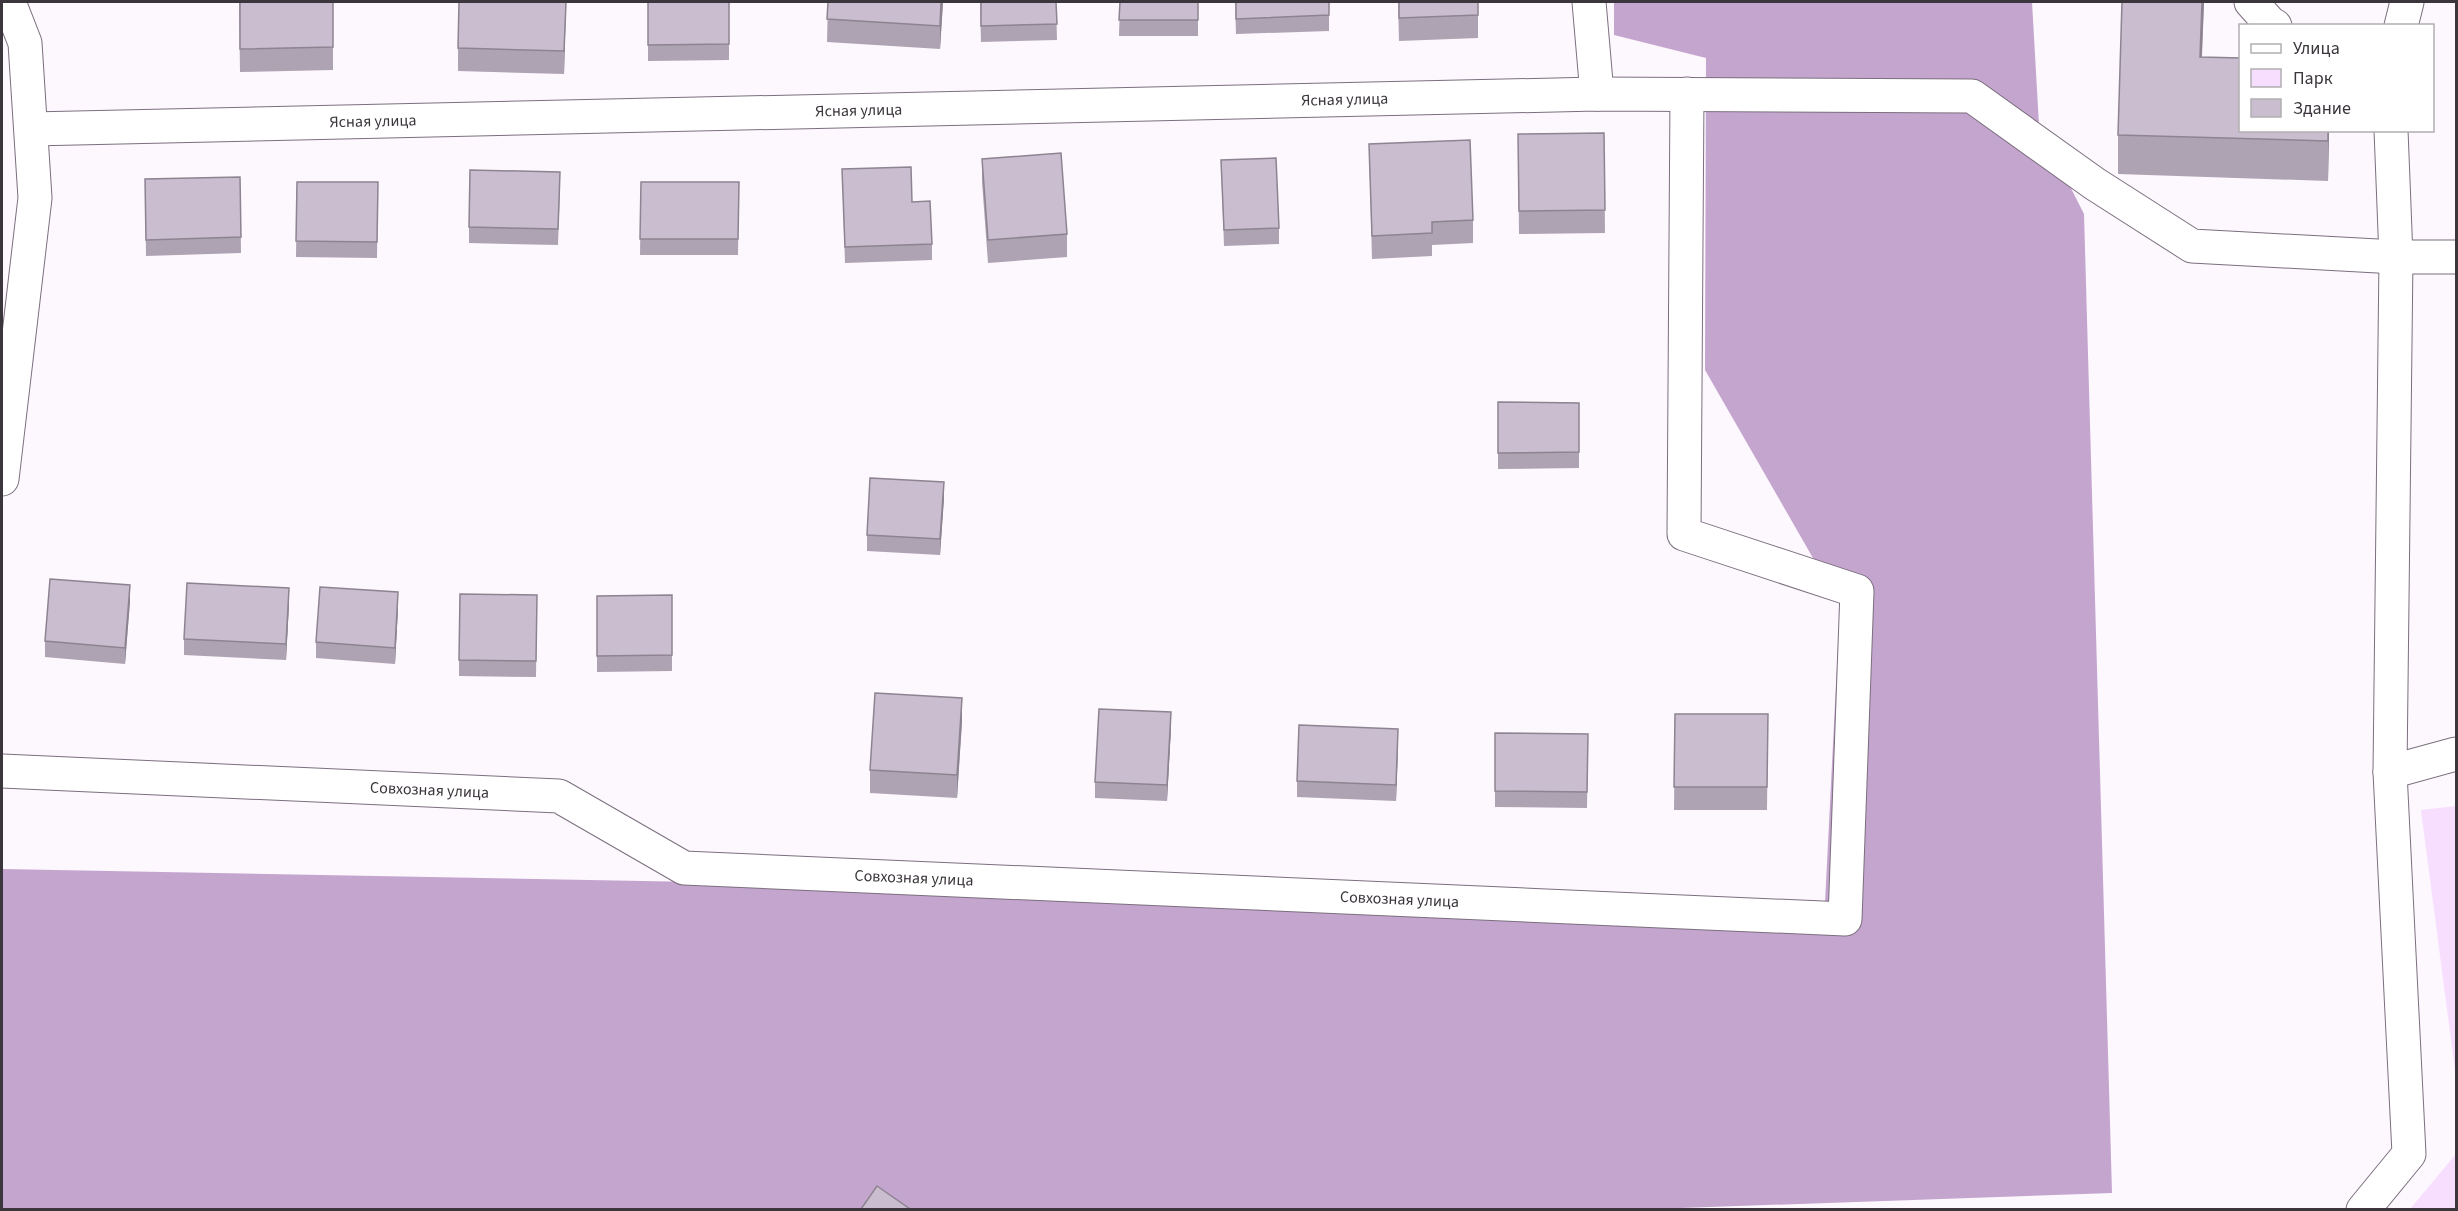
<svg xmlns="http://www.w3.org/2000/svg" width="2458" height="1211" font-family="'Source Sans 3',sans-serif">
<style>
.green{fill:#f7defe}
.forest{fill:#c4a5ce}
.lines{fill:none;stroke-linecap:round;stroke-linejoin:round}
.minor-casing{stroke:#7b6f7e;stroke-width:35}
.minor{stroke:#fff;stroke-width:33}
.wall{fill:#aea3b2}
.shaded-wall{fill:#8d8491}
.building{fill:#cabdcf;stroke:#8d8491;stroke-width:1.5}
.labels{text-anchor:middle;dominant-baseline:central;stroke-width:4.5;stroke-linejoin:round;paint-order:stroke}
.street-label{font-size:16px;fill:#3b353c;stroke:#fff}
</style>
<rect width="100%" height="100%" fill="#fdf7fe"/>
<path class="green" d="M2456,806V1078L2421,810Z
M2456,1154V1209H2410Z"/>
<path class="forest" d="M1614,2H2032L2039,125L2084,214L2112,1193L1624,1210H2V869L1825,903L1840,605L1705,370L1706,58L1614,35Z"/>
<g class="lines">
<defs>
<g id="minor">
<path d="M1589,2L1597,94"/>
<path d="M2251,2L2270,23L2275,26"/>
<path d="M2401,26L2407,2"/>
<path id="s1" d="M31,129L1597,94L1972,96L2095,184L2192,246L2396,257H2456"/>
<path d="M2,479L35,198L25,43L9,2"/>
<path id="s2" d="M2,771L559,796L684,868L1845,919L1857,591L1684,534L1687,94"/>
<path d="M2390,772L2456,754"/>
<path d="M2363,1210L2409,1154L2390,772L2396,257L2391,130"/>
</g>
</defs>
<use href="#minor" class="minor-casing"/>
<use href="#minor" class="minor"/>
</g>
<path class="wall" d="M239,2H333V70L240,72Z
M566,2L564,74L458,71V48Z
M648,2H729V60L648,61Z
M828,2H943L940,49L827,42Z
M980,2H1056L1057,40L981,42Z
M1120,2H1198V36H1119Z
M1235,2H1329V31L1236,34Z
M1398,2H1478V38L1399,41Z
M2204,2L2202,57L2241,130H2329L2328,181L2118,174V135Z
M1604,133L1605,233L1519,234L1518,134Z
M1369,144L1473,220V243L1432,245V256L1372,259Z
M982,159L1067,234V257L988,263L982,182Z
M1221,160L1279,228V244L1224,246Z
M842,169L912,202L932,244V260L845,263Z
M240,177L241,253L146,256L145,179Z
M297,182H378L377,258L296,257Z
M641,182H739L738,255H640Z
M560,188L558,245L469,243V227Z
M1498,402L1579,403V468L1498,469Z
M944,498L940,555L867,551V535Z
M537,595L536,677L459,676V660Z
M672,595V671L597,672V596Z
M130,601L125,664L45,657V641Z
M289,604L286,660L184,655V639Z
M398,608L395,664L316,658V642Z
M1675,714H1768L1767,810H1674Z
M962,721L957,798L870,793V770Z
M1171,728L1167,801L1095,798V782Z
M1495,733L1588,734L1587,808L1495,807Z
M1398,745L1396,801L1297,797V781Z"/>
<path class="shaded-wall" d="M566,2L564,74V51Z
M941,2H943L940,49V26Z
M2202,2H2204L2200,96V57Z
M2328,130H2329L2328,181Z
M944,482V498L940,555V539Z
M130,585V601L125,664V648Z
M289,588V604L286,660V644Z
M398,592V608L395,664V648Z
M962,698V721L957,798V775Z
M1171,712V728L1167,801V785Z
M1398,729V745L1396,801V785Z"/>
<path class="building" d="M240,2H333V47L240,49Z
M459,2H566L564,51L458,48Z
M648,2H729V44L648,45Z
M828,2H941L940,26L827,19Z
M981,2H1056L1057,24L981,26Z
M1120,2H1198V20H1119Z
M1236,2H1329V15L1236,19Z
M1399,2H1478V15L1399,18Z
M2122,2H2202L2200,57L2241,58V130H2328V141L2118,135Z
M1604,133L1605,210L1519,211L1518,134Z
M1470,140L1473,220L1432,222V233L1372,236L1369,144Z
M1061,153L1067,234L988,240L982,159Z
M1276,158L1279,228L1224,230L1221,160Z
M911,167L912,202L930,201L932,244L845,247L842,169Z
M470,170L560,172L558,229L469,227Z
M240,177L241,237L146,240L145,179Z
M297,182H378L377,242L296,241Z
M641,182H739L738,239H640Z
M1498,402L1579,403V452L1498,453Z
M870,478L944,482L940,539L867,535Z
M50,579L130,585L125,648L45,641Z
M187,583L289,588L286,644L184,639Z
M320,587L398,592L395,648L316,642Z
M460,594L537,595L536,661L459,660Z
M672,595V655L597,656V596Z
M875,693L962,698L957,775L870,770Z
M1099,709L1171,712L1167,785L1095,782Z
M1675,714H1768L1767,787H1674Z
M1299,725L1398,729L1396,785L1297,781Z
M1495,733L1588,734L1587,792L1495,791Z
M877,1186L910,1209H861Z"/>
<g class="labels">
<g class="street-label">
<text stroke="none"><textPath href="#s1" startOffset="1314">Ясная улица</textPath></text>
<text stroke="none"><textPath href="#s1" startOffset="828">Ясная улица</textPath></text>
<text stroke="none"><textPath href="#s1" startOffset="342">Ясная улица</textPath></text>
<text stroke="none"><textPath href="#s2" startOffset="428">Совхозная улица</textPath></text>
<text stroke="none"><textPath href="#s2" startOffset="932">Совхозная улица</textPath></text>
<text stroke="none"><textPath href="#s2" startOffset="1418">Совхозная улица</textPath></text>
</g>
</g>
<rect width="2458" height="1211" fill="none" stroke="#3b353c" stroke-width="6"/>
<rect x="2239" y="24" width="195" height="108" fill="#ffffff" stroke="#b1aeb1" stroke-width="1.5"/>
<rect x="2251" y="44" width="30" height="9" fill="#ffffff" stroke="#b1aeb1" stroke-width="1.5"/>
<text x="2293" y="54" font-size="18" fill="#3b353c">Улица</text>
<rect x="2251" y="69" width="30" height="18" fill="#f7defe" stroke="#b1aeb1" stroke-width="1.5"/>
<text x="2293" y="84" font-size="18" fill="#3b353c">Парк</text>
<rect x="2251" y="99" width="30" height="18" fill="#cabdcf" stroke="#b1aeb1" stroke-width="1.5"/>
<text x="2293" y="114" font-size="18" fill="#3b353c">Здание</text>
</svg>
